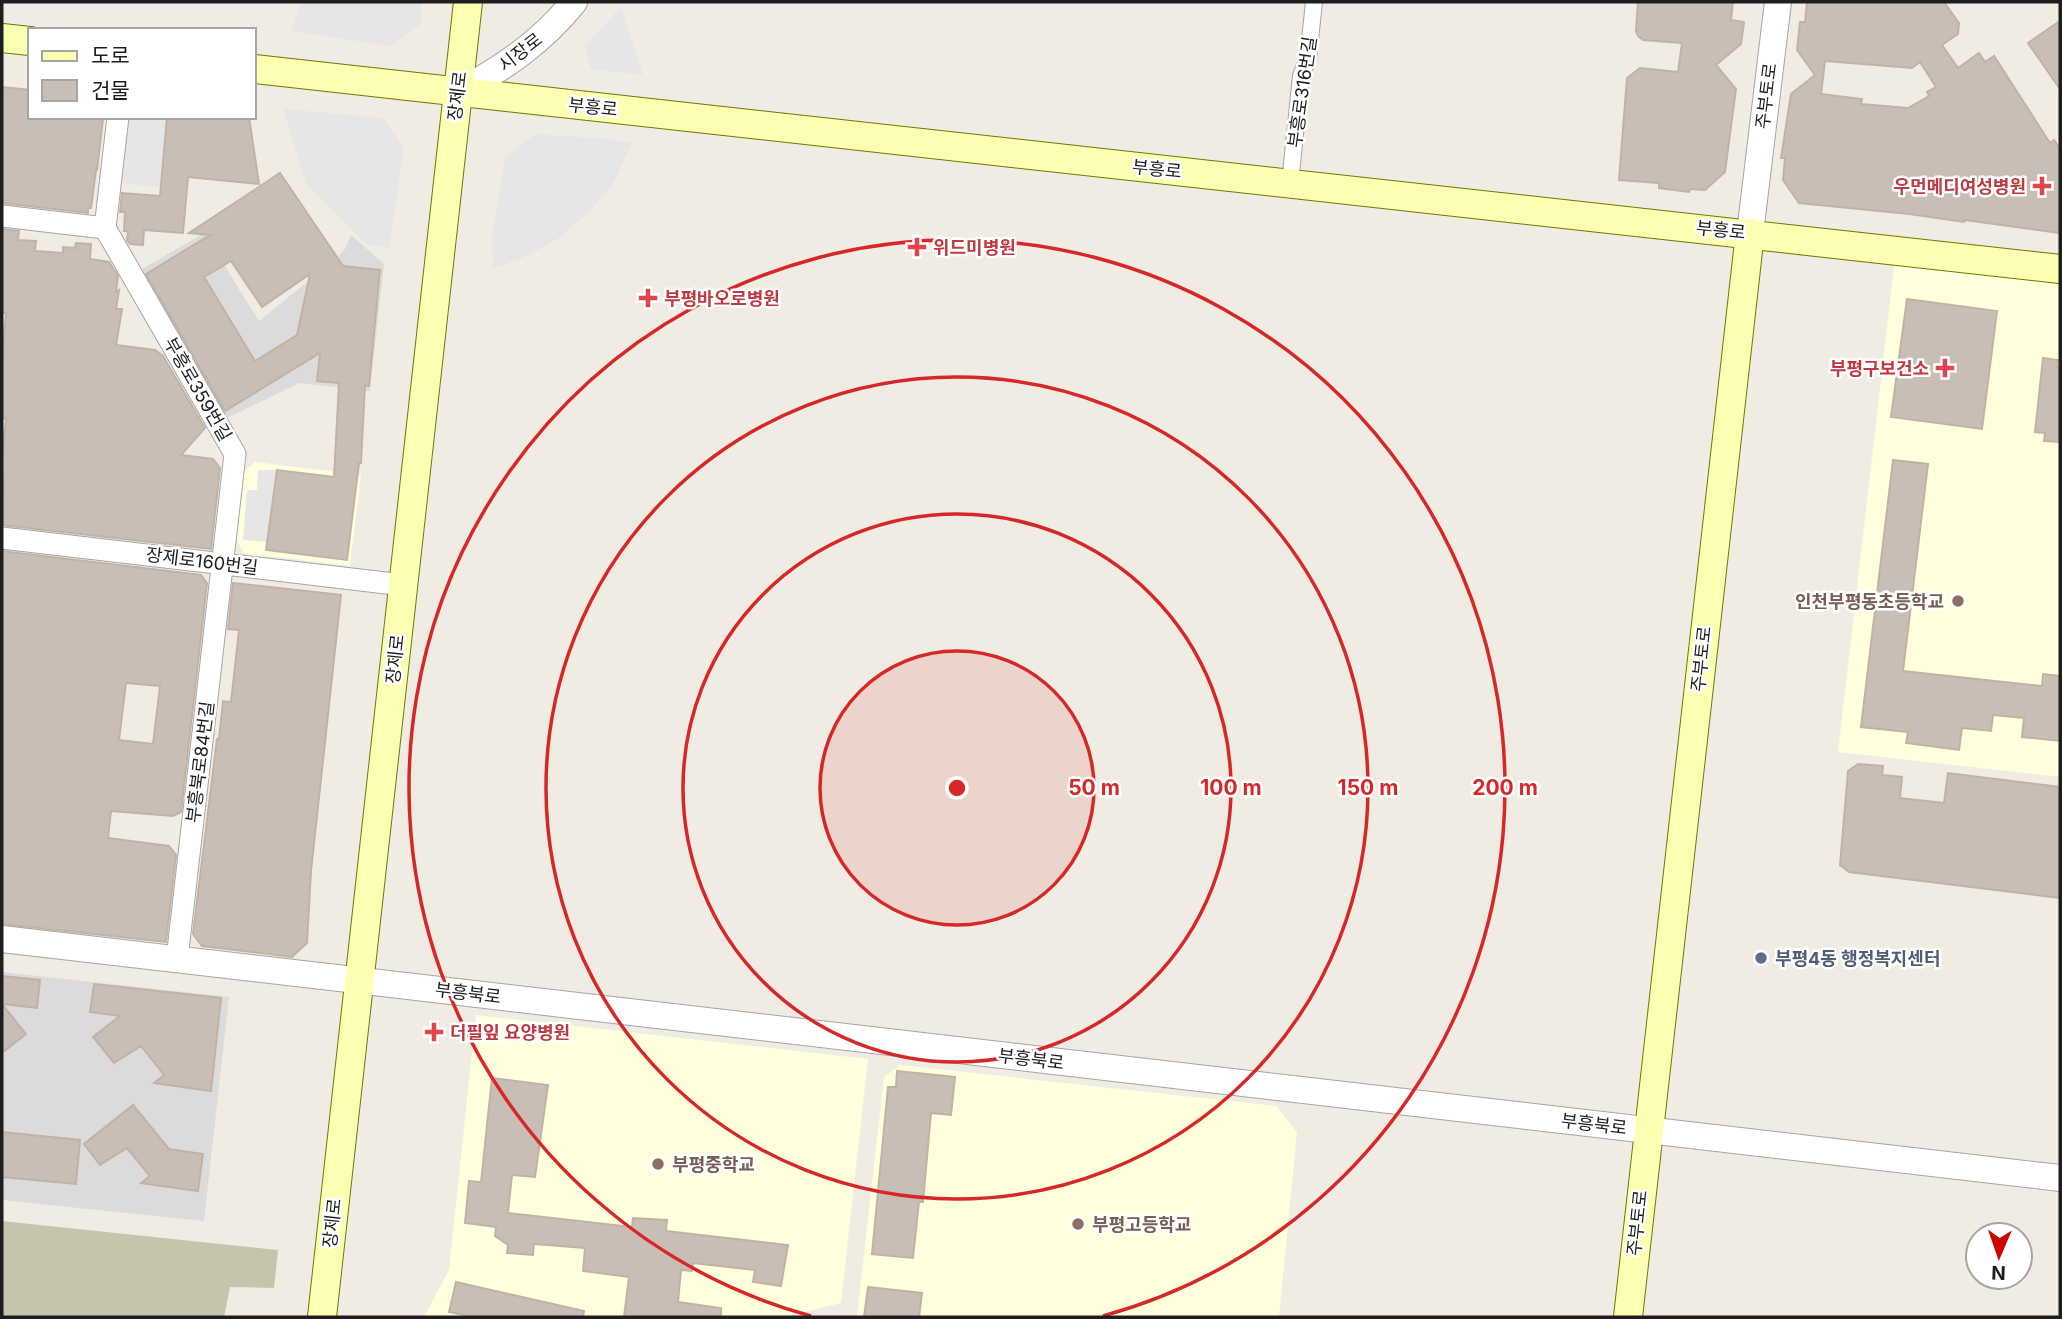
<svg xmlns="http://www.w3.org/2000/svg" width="2062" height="1319" font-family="Inter,'Noto Sans KR',sans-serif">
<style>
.residential{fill:#dcdbdb}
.education{fill:#ffd}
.construction{fill:#c5c5ae}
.parking{fill:#e6e6e6}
.building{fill:#c8beb6;stroke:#c3b2a4;stroke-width:2;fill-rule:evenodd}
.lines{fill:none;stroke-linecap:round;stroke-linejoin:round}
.pedestrian-casing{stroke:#a5a5a5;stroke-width:18}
.minor-casing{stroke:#a5a5a5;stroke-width:23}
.tertiary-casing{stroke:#a5a5a5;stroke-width:28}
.secondary-casing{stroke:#6b7a00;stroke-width:30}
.pedestrian{stroke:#fff;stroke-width:16}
.minor{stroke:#fff;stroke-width:21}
.tertiary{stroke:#fff;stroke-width:26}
.secondary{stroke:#faffb2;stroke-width:28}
.ring{fill:none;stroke:#d62828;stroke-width:3.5}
.health-dot{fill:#e0444e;stroke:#fff;stroke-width:2.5}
.education-dot{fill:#8d6e63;stroke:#fff;stroke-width:2.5}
.service-dot{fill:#5c6f8a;stroke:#fff;stroke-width:2.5}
.labels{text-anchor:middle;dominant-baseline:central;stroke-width:5;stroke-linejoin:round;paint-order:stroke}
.street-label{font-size:18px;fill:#1e1e1e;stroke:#fff}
.health-label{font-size:18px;font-weight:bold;fill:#be3a42;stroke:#fff;text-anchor:start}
.education-label{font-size:18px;font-weight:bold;fill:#785e54;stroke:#fff;text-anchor:start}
.service-label{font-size:18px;font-weight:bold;fill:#4e5e75;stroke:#fff;text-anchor:start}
.centre{fill:#d62828;stroke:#fff;stroke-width:3.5}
.ring-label{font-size:21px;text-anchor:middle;font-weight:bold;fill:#d62828;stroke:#fff;stroke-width:5;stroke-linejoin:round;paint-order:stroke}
</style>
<rect width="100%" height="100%" fill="#f0ece3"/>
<path class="residential" d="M204,233L259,321L337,258L345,249L351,235L384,264L370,391L299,383L225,419L135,273Z
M2,972L229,997L204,1221L2,1200Z"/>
<path class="education" d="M1896,250L2060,269V777L1838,752Z
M255,462L361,475L350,566L244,553L237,541L244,471Z
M476,1015L868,1059L841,1303L783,1317H424L449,1270Z
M900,1065L1276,1106L1297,1132L1279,1317H857L884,1077Z"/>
<path class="construction" d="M2,1221L278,1250L274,1288L230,1287L224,1317H2Z"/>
<path class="parking" d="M301,2H422L421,24L391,46L291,31Z
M621,7L643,75L591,69L585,46Z
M283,109L384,118L404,149L389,248L366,244L306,184Z
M127,117L167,118L160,187L121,183Z
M535,134L608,139L632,143L612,186L588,213L559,238L525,257L493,268L492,239L505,158Z
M258,470H277L267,542L243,540L247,490H257Z"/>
<path class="building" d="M1638,2H1733L1731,20L1744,22L1741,44L1716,65L1736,89L1725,172L1705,190L1690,189L1689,192L1659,188V183L1619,180L1627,78L1640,68L1678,72L1682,43L1643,40L1638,36L1636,31Z
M1807,2H1944L1959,23L1958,34L1942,45L1958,68L1979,53L1985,62L1994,56L2050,143L2054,140L2060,149V233L1965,220L1964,222L1909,214L1799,203L1783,180L1785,158H1781L1791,94L1815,75L1797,50L1800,22H1805ZM1825,61L1912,68L1920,62L1936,87L1927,92L1929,96L1908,108L1861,104L1862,99L1821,94Z
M2060,21V89L2028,43Z
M2,87L30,90V117L103,119L97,170H96L91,208H88V213L2,203Z
M167,117H249L259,184L188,177L183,233L144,230L143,245L130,244L127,240L128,231H124L125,212H120L122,193L160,196Z
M280,173L343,266L380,270L369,386L365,385L361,463H359L347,560L266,550L277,470L334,477L339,383L317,381L320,353L225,411L146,274L210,235L189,233ZM231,261L262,307L310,274L297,335L255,361L204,277Z
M2,229L19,231L18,240L36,241L35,251L63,253V247L75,248L76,243L91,244L90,259L109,262L118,276L116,292L119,290L116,309H122L116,345L155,350L163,356L205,428L181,455L213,459L220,468L211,549L2,525L4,480H2V458L6,419L2,418V361L6,313H2Z
M1907,299L1997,311L1982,429L1891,417Z
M2043,358L2058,360L2057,367H2060V442L2044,441L2045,433L2035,432Z
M1893,460L1928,464L1903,671L2042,686L2043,674L2060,676V741L2022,737L2024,718L1993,715L1991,731L1962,728L1959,750L1906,743L1908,732L1861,727Z
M2,551L201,575L207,583L181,812L173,816L111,811L108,838L169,846L176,855L166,942L2,924ZM126,683L160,686L153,744L119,740Z
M233,583L341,595L311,871L307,943L292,957L202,946L193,934L217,739H219L223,701L231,702L239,630L228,629Z
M1858,764L1883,766L1882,775L1902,777L1900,798L1944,803L1948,773L2060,787V898L1849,872L1840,865L1848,771Z
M2,976L40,980L37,1008L2,1004L26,1034L2,1053Z
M94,984L221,998L211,1091L154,1083L164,1075L141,1046L114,1063L93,1037L120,1016L90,1012Z
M897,1071L955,1077L951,1115L931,1113L923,1202H919L913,1258L872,1254L888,1087H896Z
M492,1078L548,1085L535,1177L512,1175L508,1213L632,1227L633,1218L667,1220L666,1231L788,1245L781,1286L753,1282L755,1270L693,1263L692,1271L681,1270L678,1302L721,1308V1317H624L629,1277L583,1271L585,1248L534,1244L533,1255L507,1253L508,1245L495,1236L496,1227L465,1223L469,1181L481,1182Z
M133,1105L169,1149L203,1154L198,1191L141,1183L150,1176L127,1148L100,1165L84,1144Z
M2,1132L80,1140L76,1184L2,1177Z
M456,1282L584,1311L583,1317H474L449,1312Z
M868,1287L922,1293L919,1317H864Z"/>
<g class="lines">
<defs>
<path id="pedestrian" d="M1290,183L1301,76L1308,59L1314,2"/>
<path id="minor" d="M118,117L105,228L235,454L177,959
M2,216L105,228
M2,538L403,585"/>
<path id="tertiary" d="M457,93C502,69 542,42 574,2
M1750,233L1778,2
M2,939L2060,1178"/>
<path id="secondary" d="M2,38L30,41
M254,69L2060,269
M322,1317L468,2
M1628,1317L1750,233"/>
</defs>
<use href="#pedestrian" class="pedestrian-casing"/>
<use href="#minor" class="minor-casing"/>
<use href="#tertiary" class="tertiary-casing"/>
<use href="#secondary" class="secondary-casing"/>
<use href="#pedestrian" class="pedestrian"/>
<use href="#minor" class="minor"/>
<use href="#tertiary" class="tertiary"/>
<use href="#secondary" class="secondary"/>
</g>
<circle cx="957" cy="788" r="137" fill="#d62828" fill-opacity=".12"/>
<g class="ring">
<circle cx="957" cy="788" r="137"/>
<circle cx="957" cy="788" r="274"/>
<circle cx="957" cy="788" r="411"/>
<path d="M811 1316A548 548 0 1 1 1103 1316"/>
</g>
<g class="health-dot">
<path d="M2038.5 175.5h7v7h7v7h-7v7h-7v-7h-7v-7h7z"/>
<path d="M913.5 236.5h7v7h7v7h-7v7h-7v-7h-7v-7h7z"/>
<path d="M644.5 287.5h7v7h7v7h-7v7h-7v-7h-7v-7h7z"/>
<path d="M1941.5 357.5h7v7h7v7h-7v7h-7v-7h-7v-7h7z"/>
<path d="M430.5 1021.5h7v7h7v7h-7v7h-7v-7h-7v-7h7z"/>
</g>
<g class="education-dot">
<circle cx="1958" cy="601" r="7"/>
<circle cx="658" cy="1164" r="7"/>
<circle cx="1078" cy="1224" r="7"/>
</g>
<circle class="service-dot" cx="1761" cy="958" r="7"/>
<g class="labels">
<g class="street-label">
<text transform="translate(520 52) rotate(-38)">시장로</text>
<text transform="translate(1302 92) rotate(-82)">부흥로316번길</text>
<text transform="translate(457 96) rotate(-83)">장제로</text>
<text transform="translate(1766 96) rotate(-83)">주부토로</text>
<text transform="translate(593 107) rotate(6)">부흥로</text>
<text transform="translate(1157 169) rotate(6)">부흥로</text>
<text transform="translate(1721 230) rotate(6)">부흥로</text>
<text transform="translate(198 389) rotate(60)">부흥로359번길</text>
<text transform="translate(202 561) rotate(7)">장제로160번길</text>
<text transform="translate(395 659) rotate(-84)">장제로</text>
<text transform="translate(1701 659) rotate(-84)">주부토로</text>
<text transform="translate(200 762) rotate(-83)">부흥북로84번길</text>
<text transform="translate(468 993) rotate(7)">부흥북로</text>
<text transform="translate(1031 1059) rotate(7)">부흥북로</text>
<text transform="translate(1594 1124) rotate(7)">부흥북로</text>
<text transform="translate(332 1223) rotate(-84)">장제로</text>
<text transform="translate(1637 1223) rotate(-84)">주부토로</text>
</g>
<g class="health-label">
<text x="2026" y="186" text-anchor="end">우먼메디여성병원</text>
<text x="933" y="247">위드미병원</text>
<text x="664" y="298">부평바오로병원</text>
<text x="1929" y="368" text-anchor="end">부평구보건소</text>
<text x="450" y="1032">더필잎 요양병원</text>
</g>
<g class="education-label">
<text x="1944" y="601" text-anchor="end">인천부평동초등학교</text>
<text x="672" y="1164">부평중학교</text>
<text x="1092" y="1224">부평고등학교</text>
</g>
<g class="service-label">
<text x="1775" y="958">부평4동 행정복지센터</text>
</g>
</g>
<circle cx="957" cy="788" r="10" class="centre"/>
<g class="ring-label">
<text x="1094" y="795">50 m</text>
<text x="1231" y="795">100 m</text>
<text x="1368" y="795">150 m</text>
<text x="1505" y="795">200 m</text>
</g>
<rect width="2062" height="1319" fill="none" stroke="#1e1e1e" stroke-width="7"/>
<rect x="28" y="28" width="228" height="91" fill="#ffffff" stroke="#a5a5a5" stroke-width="2"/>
<rect x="42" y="51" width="35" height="10" fill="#faffb2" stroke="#a5a5a5" stroke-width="2"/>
<text x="91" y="63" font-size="21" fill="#1e1e1e">도로</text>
<rect x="42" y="80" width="35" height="21" fill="#c8beb6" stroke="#a5a5a5" stroke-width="2"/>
<text x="91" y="98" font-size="21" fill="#1e1e1e">건물</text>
<g transform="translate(1999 1256) rotate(182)"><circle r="33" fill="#ffffff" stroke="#a5a5a5" stroke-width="2"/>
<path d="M0-5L12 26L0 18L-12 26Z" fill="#cc0200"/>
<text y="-10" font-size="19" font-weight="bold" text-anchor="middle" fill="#1e1e1e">N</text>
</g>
</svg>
